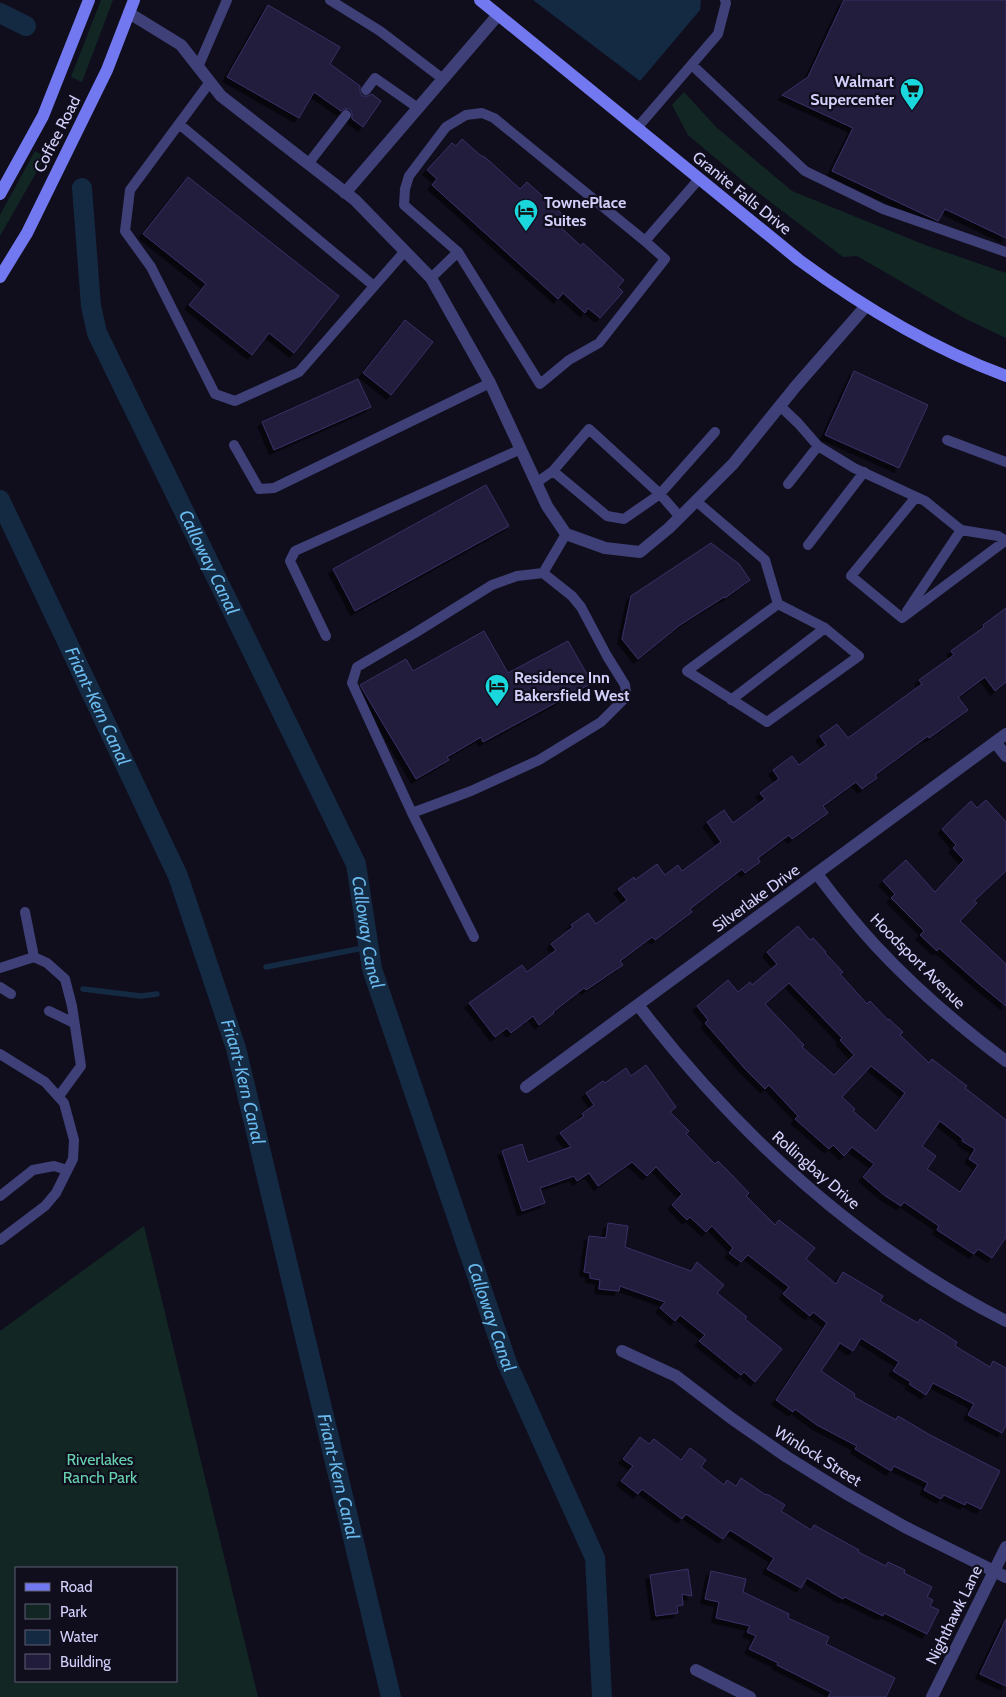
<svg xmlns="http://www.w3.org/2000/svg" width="1006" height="1697" font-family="Cabin,sans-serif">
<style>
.green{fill:#122724;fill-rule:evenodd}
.water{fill:#142942}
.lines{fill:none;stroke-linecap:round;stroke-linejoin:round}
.stream{stroke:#142942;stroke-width:5.5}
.canal{stroke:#142942;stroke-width:20}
.building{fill:#211c3c;stroke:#383166;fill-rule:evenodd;filter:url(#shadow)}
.lane{stroke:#3e4077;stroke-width:10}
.street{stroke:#3e4077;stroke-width:12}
.secondary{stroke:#7278ef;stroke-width:12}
.labels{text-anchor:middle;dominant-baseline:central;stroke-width:4.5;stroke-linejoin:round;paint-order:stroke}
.poi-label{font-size:16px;font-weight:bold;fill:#d2d0fa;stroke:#100e1d;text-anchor:start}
.street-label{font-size:16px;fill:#d2d0fa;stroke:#100e1d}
.park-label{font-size:16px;fill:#65d1ae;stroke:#100e1d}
.water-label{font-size:18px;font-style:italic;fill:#6abaee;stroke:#100e1d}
</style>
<defs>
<filter id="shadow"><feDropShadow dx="-4.5" dy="4.5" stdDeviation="0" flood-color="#0009"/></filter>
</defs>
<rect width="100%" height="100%" fill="#100e1d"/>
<path class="green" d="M101,0H113L82,82L71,77Z
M684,92L716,127L792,191L925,245L1006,273V338L964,318L857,256L843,257L743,181L688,135L672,105Z
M35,151L45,157L0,236V215Z
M144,1226L258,1697H0V1331ZM16,1568H176V1681H16Z"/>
<path class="water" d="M533,0H701L700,10L640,81Z"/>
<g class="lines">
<path class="stream" d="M266,967L368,947
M83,989L141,996L157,994"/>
<g class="canal">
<path d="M0,13L26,26"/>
<path id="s1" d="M82,188L91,306L97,333L356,864L372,969L507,1363L595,1558L602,1697"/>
<path id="s2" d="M0,500L178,876L236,1048L391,1697"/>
</g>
</g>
<path class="building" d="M844,0H1006V238L945,209L938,221L832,171L853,128L782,95L808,77Z
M268,5L340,47L330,64L360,86V92L362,96H368L372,94L381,101L363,127L352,119V113L350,109H344L341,111L314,92L299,118L227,77Z
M462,139L480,155L486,158L520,189L527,182L562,214L555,222L581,246L583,243L624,280L618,287L623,292L600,318L588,308L585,313L563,293L558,299L432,185L437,179L427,170L452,143L456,146Z
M188,177L339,296L294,353L269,333L252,355L189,305L206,284L143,234Z
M405,320L433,342L391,395L363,373Z
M854,371L928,405L899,468L825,435Z
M358,379L371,407L274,450L262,422Z
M486,485L509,526L355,611L333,569Z
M711,543L739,564L750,580L725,598L724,597L680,625L638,659L622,639L631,596Z
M1006,608V682L995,691L985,677L958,697L968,710L929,738L928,736L875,775L877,778L862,789L856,782L823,806L828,813L792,839L789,835L758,858L760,862L745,873L742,869L690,909L692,912L655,940L652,937L620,961L623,965L586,990L584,988L553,1012L554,1013L539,1025L533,1016L511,1033L507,1028L495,1037L469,1003L522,965L527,972L556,950L551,944L573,927L571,925L588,913L596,924L627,900L618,889L634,877L635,880L657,864L665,875L678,865L682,871L721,842L707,822L724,810L733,823L765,799L760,793L779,779L773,770L792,756L799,765L826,745L820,736L837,724L848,738L922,684L919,680L954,655L951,651L984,627L983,625Z
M484,631L508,673L568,641L592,683L483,742L481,737L447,757L449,760L416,779L360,685L406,659L413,671Z
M986,800L1006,822V871L974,901L977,903L960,921L1006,964V1006L978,983L939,948L937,951L920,935L924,931L891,898L895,894L883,881L906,860L935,892L964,860L953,848L956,845L942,829L971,801L977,808Z
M798,926L810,940L813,938L826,952L825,953L843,972L840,974L867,1004L870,1001L888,1020L889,1019L903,1032L900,1035L929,1063L932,1059L967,1086L965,1088L1006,1120V1237L992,1258L978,1249L974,1254L937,1230L939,1226L904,1202L901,1206L884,1195L863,1177L874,1164L852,1147L844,1156L833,1145L829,1149L795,1119L798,1116L769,1085L765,1089L746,1070L705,1023L708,1020L697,1006L728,980L738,992L750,982L752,985L777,964L767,952ZM789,983L842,1038L840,1040L854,1055L834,1075L802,1047L804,1045L765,1004ZM871,1066L905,1093L876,1131L853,1111L855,1109L842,1097ZM940,1121L963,1139L962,1141L975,1149L969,1159L978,1165L960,1192L927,1169L936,1156L922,1146Z
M646,1065L676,1107L670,1112L689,1131L686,1134L715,1164L718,1161L728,1171L749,1193L746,1196L775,1225L779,1220L815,1248L806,1259L836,1284L843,1272L883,1296L880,1301L918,1323L920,1319L957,1342L955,1346L990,1367L993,1361L1006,1368V1425L1002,1433L968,1415L974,1404L933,1383L926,1395L909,1384L911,1382L893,1371L899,1362L861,1338L853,1351L840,1343L821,1371L855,1394L854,1397L896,1420L898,1416L930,1435L1000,1471L981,1509L966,1502L965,1505L944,1495L941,1499L924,1490L928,1483L894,1466L891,1471L855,1449L857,1446L817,1425L795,1409L793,1412L776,1400L827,1323L813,1312L810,1316L783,1294L789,1287L748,1255L741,1262L729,1253L733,1248L712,1226L706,1232L690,1217L687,1220L672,1205L682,1194L656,1167L647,1176L632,1162L598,1186L589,1173L577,1181L574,1176L540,1188L545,1203L522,1211L502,1151L522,1144L528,1162L571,1147L560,1133L584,1116L582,1114L594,1105L586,1093L603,1081L605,1083L626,1068L631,1076Z
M608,1223L628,1226L625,1247L691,1271L697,1262L724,1285L717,1293L747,1317L745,1319L782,1349L755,1382L744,1372L741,1375L699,1341L705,1335L680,1315L675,1321L660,1308L665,1302L620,1286L619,1291L599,1289L600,1280L590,1278V1273L584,1272L589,1236L606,1238Z
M640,1437L649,1444L654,1439L681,1460L690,1448L706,1460L701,1467L724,1485L727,1480L736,1486L741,1478L766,1495L767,1494L785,1505L781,1511L811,1530L814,1525L859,1550L858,1552L886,1566L888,1562L905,1570L904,1573L932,1587L927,1597L933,1600L930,1606L939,1610L927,1634L884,1613L883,1616L845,1597L843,1599L807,1578L801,1588L767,1569L774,1558L730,1530L723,1539L686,1514L682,1519L642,1489L638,1494L621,1481L633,1466L623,1459Z
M688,1569L692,1596L682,1594L683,1605L677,1606L678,1613L656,1616L650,1575Z
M711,1571L746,1579L743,1592L789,1614L788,1618L829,1637L826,1644L895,1678L886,1697H828L831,1692L777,1665L778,1663L749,1649L756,1636L747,1632L750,1626L716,1618L719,1602L705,1599Z
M1006,1619V1686L980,1674Z"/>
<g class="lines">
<path class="lane" d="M330,0L380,31L443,79
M692,65L805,171L883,209L1006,252
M198,67L227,0
M210,82L130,190L125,231L151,267L215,394L235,401L299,372L405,251
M366,90L375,78L418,108
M179,124L374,286
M637,128L718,34L726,3L725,0
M308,164L346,115
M645,241L665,259L599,343L569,360L540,384L458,252L404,205L405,189L409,176L446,127L466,115L482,113L494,118L645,241L699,179
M431,278L458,252
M780,406L798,423L818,446L854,468L925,501L961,530L998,536L1006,541
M947,440L1006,462
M234,445L259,489L274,488L490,383
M553,471L589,429L660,494L680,517
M536,483L553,471L607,516L624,519L660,494L715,432
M788,484L818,446
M916,497L851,576L902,618L1005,541
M696,501L765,560L778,604L687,671L767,722L859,656L825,628L778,604
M808,545L864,472
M907,611L961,530
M326,636L290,561L295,551L521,449
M731,700L825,628
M412,813L471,791L539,760L601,722L625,698L626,692L625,685L607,656L581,607L572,596L543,573
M25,912L34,957
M474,937L412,813L352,683L357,667L415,633L492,585L517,576L543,573L566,534
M0,968L34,957L47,963L65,979L72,1006L81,1066L59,1096
M0,987L11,994
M49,1011L74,1023
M0,1054L45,1082L64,1103L74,1140L73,1159L56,1193L45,1206L0,1240
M0,1196L33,1170L54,1166L67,1170"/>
<path class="street" d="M129,13L181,45L221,96L355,200L431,278L490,383L547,506L566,534L605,548L640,552L669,528L733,464L796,386L866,306
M345,193L498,15
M995,742L1006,756
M817,874C835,898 854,922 875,945C915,988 959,1026 1006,1061
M638,1005C737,1134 860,1247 1006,1321
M526,1087L1006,734
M622,1351L676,1376L731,1418L787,1457L845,1493L905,1527L1006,1577
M696,1670L750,1697
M932,1697L1006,1547"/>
<path class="secondary" d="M480,0L799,260C863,307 931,348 1006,376
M0,194L43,116L89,0
M0,277L27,233L107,70L134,0"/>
</g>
<defs>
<symbol id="supermarket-pin" viewBox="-11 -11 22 30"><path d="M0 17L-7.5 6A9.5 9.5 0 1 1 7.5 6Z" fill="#19d7dd" stroke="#100e1d"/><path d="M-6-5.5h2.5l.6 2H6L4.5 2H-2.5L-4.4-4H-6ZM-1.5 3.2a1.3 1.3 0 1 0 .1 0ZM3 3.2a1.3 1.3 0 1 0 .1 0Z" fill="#111"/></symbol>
<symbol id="hotel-pin" viewBox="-11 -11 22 30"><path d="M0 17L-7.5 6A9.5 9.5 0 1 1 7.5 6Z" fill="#19d7dd" stroke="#100e1d"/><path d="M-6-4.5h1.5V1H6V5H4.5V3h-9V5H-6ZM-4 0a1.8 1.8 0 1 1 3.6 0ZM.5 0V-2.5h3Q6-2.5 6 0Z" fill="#111"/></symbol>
</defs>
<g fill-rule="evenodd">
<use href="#supermarket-pin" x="898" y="76" width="28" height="38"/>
<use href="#hotel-pin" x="512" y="197" width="28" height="38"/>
<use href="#hotel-pin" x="483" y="672" width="28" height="38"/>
</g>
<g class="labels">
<g class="poi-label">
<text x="894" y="81" text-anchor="end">Walmart<tspan x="894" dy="18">Supercenter</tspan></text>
<text x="544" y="202">TownePlace<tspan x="544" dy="18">Suites</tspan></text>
<text x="514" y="677">Residence Inn<tspan x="514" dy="18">Bakersfield West</tspan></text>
</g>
<g class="street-label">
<text transform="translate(57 134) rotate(-63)">Coffee Road</text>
<text transform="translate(742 193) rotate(39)">Granite Falls Drive</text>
<text transform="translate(756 898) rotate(-36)">Silverlake Drive</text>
<text transform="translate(918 961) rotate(45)">Hoodsport Avenue</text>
<text transform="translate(816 1170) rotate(41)">Rollingbay Drive</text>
<text transform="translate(818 1456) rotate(32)">Winlock Street</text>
<text transform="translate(954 1615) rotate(-64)">Nighthawk Lane</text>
</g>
<g class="park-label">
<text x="100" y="1459">Riverlakes<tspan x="100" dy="18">Ranch Park</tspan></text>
</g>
<g class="water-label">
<text stroke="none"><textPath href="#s1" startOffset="401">Calloway Canal</textPath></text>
<text stroke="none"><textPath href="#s2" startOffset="228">Friant-Kern Canal</textPath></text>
<text stroke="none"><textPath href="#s1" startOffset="806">Calloway Canal</textPath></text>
<text stroke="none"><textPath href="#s2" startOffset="632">Friant-Kern Canal</textPath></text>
<text stroke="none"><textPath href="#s1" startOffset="1211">Calloway Canal</textPath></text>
<text stroke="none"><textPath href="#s2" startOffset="1038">Friant-Kern Canal</textPath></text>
</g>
</g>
<rect x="15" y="1567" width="162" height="115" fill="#100e1d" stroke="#5e5c75"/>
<rect x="25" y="1583" width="25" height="8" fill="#7278ef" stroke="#5e5c75"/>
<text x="60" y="1592" font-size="15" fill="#d2d0fa">Road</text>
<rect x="25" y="1604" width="25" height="15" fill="#122724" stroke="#5e5c75"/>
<text x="60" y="1617" font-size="15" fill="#d2d0fa">Park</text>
<rect x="25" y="1630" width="25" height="15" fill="#142942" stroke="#5e5c75"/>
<text x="60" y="1642" font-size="15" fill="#d2d0fa">Water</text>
<rect x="25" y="1654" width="25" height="15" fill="#211c3c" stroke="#5e5c75"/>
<text x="60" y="1667" font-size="15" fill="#d2d0fa">Building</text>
</svg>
